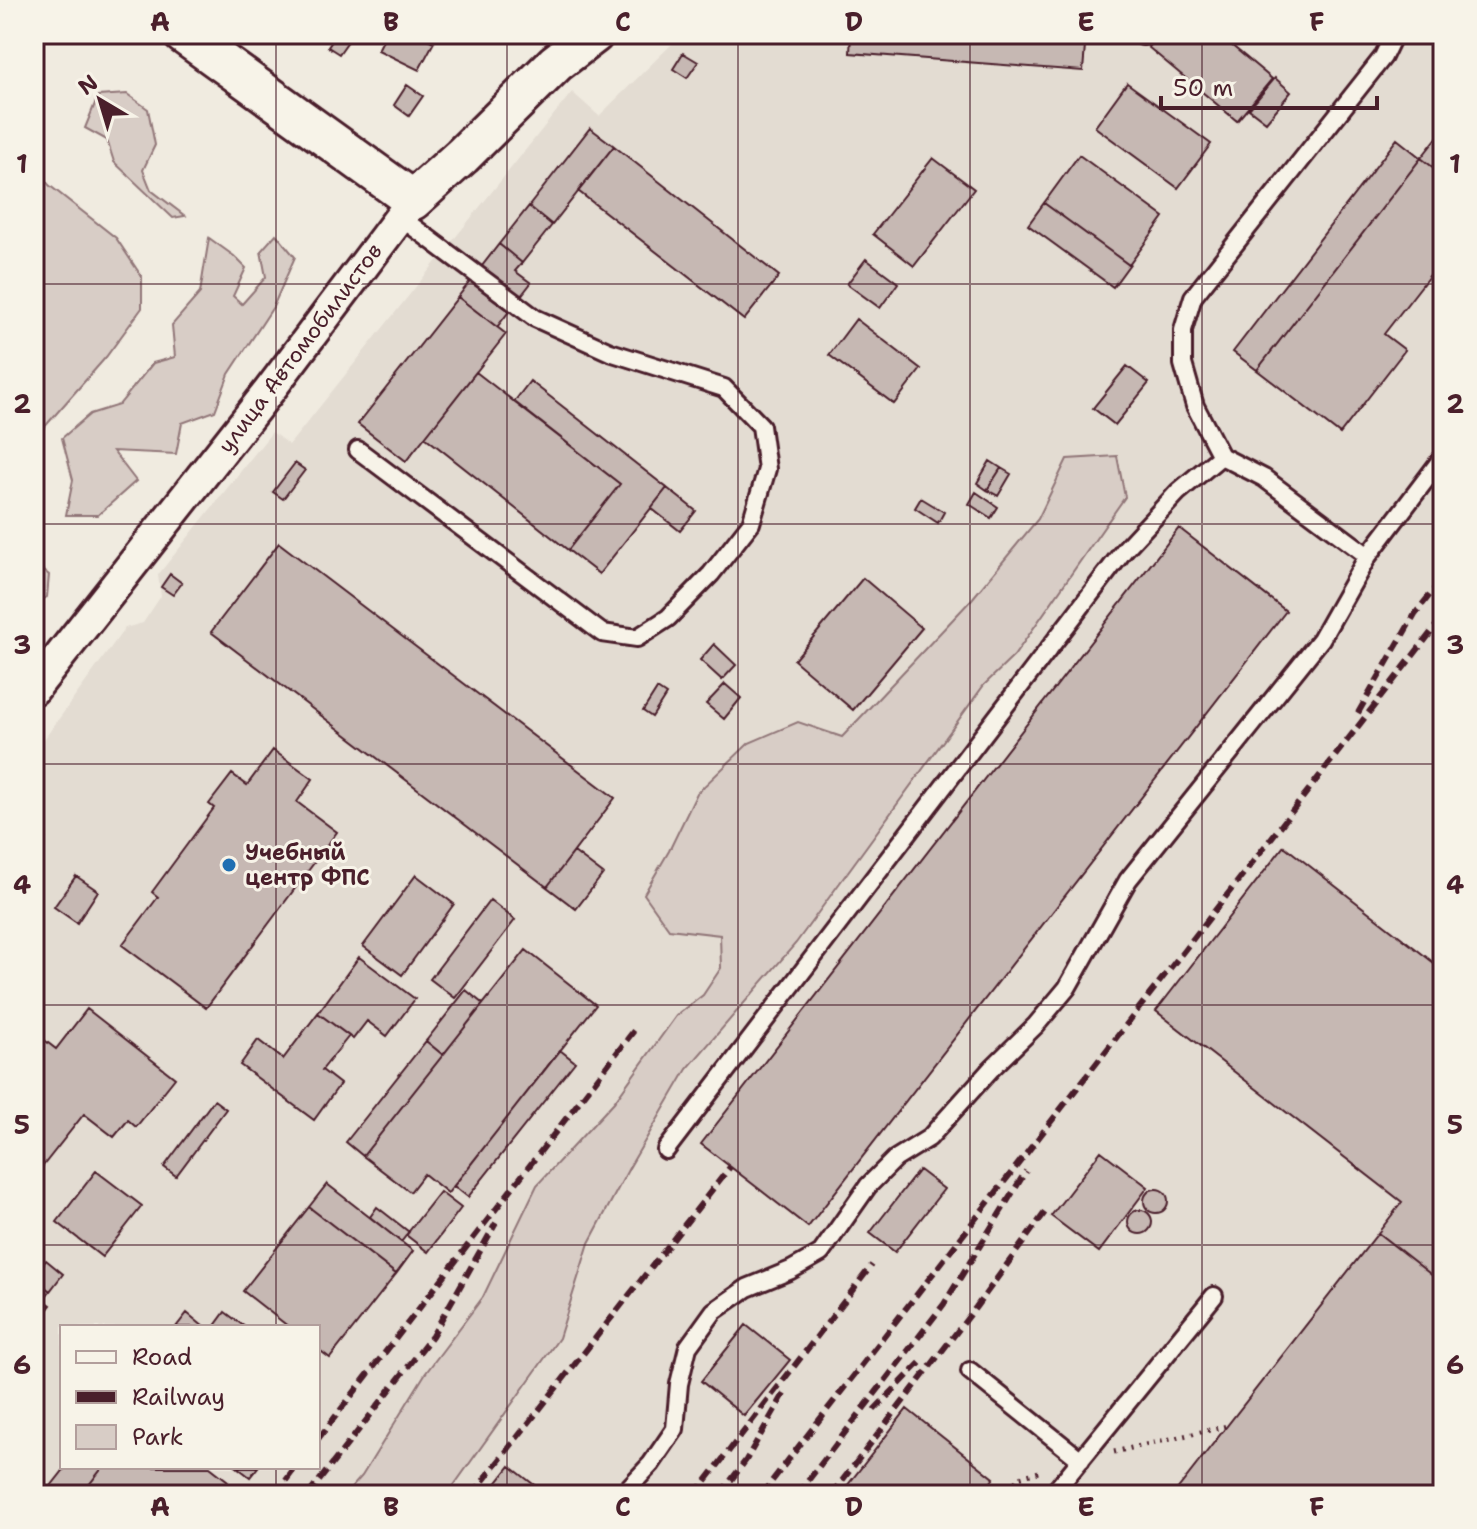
<svg xmlns="http://www.w3.org/2000/svg" width="1477" height="1529" font-family="'Shantell Sans',sans-serif">
<style>
.built{fill:#e3dcd2;fill-rule:evenodd}
.green{fill:#d8cdc6;stroke:#917678;stroke-width:2}
.building{fill:#c6b8b3;stroke:#4a1f2b;stroke-width:2}
.lines{fill:none;stroke-linecap:round;stroke-linejoin:round}
.service-casing{stroke:#4a1f2b;stroke-width:22}
.minor-casing{stroke:#4a1f2b;stroke-width:36}
.tertiary-casing{stroke:#4a1f2b;stroke-width:44}
.path{stroke:#4a1f2b;stroke-width:5;stroke-dasharray:2 6;stroke-linecap:butt}
.service{stroke:#f7f3e8;stroke-width:16}
.minor{stroke:#f7f3e8;stroke-width:30}
.tertiary{stroke:#f7f3e8;stroke-width:38}
.rail{stroke:#4a1f2b;stroke-width:6;stroke-dasharray:12 6;stroke-linecap:butt}
.grid{fill:none;stroke:#4a1f2b;stroke-width:2;stroke-opacity:0.55}
.poi-dot{fill:#1f6fb2;stroke:#f7f3e8;stroke-width:3}
.labels{text-anchor:middle;dominant-baseline:central;stroke-width:6;stroke-linejoin:round;paint-order:stroke}
.street-label{font-size:22px;fill:#4a1f2b;stroke:#f7f3e8}
.poi-label{font-size:22px;font-weight:bold;fill:#4a1f2b;stroke:#f7f3e8;text-anchor:start}
.neatline{fill:none;stroke:#4a1f2b;stroke-width:3}
.grid-label{font-size:26px;text-anchor:middle;font-weight:bold;fill:#4a1f2b}
</style>
<rect width="100%" height="100%" fill="#f0ebe0"/>
<filter id="ink" filterUnits="userSpaceOnUse"><feTurbulence type="fractalNoise" baseFrequency=".0125" numOctaves="2"/><feDisplacementMap in="SourceGraphic" scale="16" xChannelSelector="R" yChannelSelector="G"/><feConvolveMatrix kernelMatrix="1 2 1 2 8 2 1 2 1" color-interpolation-filters="sRGB"/></filter>
<g filter="url(#ink)">
<path class="built" d="M682,34H1443V1495H34V753L125,628L143,623L161,596L158,575L272,432L289,445L572,92L599,116ZM62,1327H318V1467H62Z"/>
<path class="green" d="M127,94L148,109L155,145L143,170L151,190L185,216L173,218L114,162L107,140L85,128L98,96Z
M34,165L49,185L116,238L142,277V308L106,357L34,439Z
M276,234L295,257L273,307L229,374L215,411L182,423L176,454L113,451L136,481L98,515H66L73,480L62,438L90,414L119,405L153,363L175,357L172,325L200,293L209,238L234,256L246,268L233,296L242,304L266,277L261,251Z
M1117,456L1125,497L1014,656L984,685L796,943L687,1069L629,1168L589,1243L559,1338L447,1495H345L362,1476L425,1374L483,1297L537,1185L614,1102L676,1016L703,995L721,968L720,935L669,929L644,894L669,851L697,793L749,743L798,722L842,737L972,599L1038,519L1067,459Z
M34,563L49,575L47,597L34,605Z"/>
<path class="building" d="M328,34H353L339,54L328,47L334,38Z
M386,34H417L434,42L419,70L378,50Z
M851,34H1086L1083,71L850,53Z
M1160,34H1218L1272,79L1237,121L1148,47Z
M683,53L698,62L687,78L673,69Z
M1275,78L1291,92L1266,122L1249,109Z
M1127,83L1211,144L1178,188L1095,127Z
M407,85L423,96L409,116L394,105Z
M590,128L614,146L552,225L529,206Z
M1443,130V175L1421,158Z
M1397,139L1421,158L1257,370L1233,352Z
M614,146L779,276L744,320L578,191Z
M1079,155L1164,217L1129,265L1044,203Z
M933,158L974,189L914,266L873,234Z
M1421,158L1443,175V258L1384,334L1405,350L1340,434L1257,370Z
M1044,203L1129,265L1113,287L1028,225Z
M529,206L552,225L522,263L499,244Z
M499,244L522,263L515,271L531,283L497,327L458,297Z
M866,259L898,283L880,308L847,284Z
M458,297L506,334L406,461L358,424Z
M856,319L921,369L894,404L829,355Z
M1127,366L1149,383L1115,425L1093,408Z
M476,372L620,484L568,550L425,437Z
M530,381L667,488L599,574L568,550L620,484L514,402Z
M990,461L1001,468L987,490L977,483Z
M295,463L305,470L283,499L273,492Z
M1001,468L1011,474L998,496L987,490Z
M667,488L696,511L680,531L651,508Z
M976,492L998,507L991,518L969,504Z
M921,498L944,512L938,523L915,508Z
M1179,528L1286,611L808,1227L701,1144Z
M279,543L615,798L547,887L211,632Z
M170,574L182,583L173,595L161,587Z
M863,578L922,628L853,710L794,660Z
M714,644L736,665L722,680L700,660Z
M725,684L741,698L724,719L706,704Z
M657,689L666,695L652,717L643,711Z
M273,750L313,779L297,802L337,832L206,1008L122,945L158,897L152,892L214,808L209,804L232,774L247,785Z
M34,822L44,830L40,836L45,839L34,855Z
M1284,846L1443,970V1284L1378,1233L1402,1202L1156,1011Z
M574,852L603,874L576,909L547,887Z
M416,875L454,904L402,975L363,946Z
M76,876L98,891L77,923L54,907Z
M490,900L515,920L455,998L430,979Z
M526,950L596,1005L448,1193L424,1174L410,1192L363,1156Z
M359,957L415,999L387,1036L367,1021L353,1039L318,1013Z
M466,990L483,1004L443,1055L426,1041Z
M87,1009L175,1078L136,1127L128,1120L114,1137L84,1114L35,1176L34,1032L56,1049Z
M318,1013L349,1036L322,1070L340,1084L314,1120L240,1065L258,1040L283,1059Z
M426,1041L443,1055L363,1156L346,1142Z
M560,1050L575,1062L468,1197L454,1186Z
M214,1100L226,1109L176,1176L164,1167Z
M1101,1151L1148,1187L1099,1252L1051,1216Z
M919,1170L944,1189L895,1252L870,1233Z
M96,1171L142,1206L102,1257L57,1222Z
M327,1184L413,1251L396,1274L309,1207Z
M1144 1201a12 12 0 1 1 24 0a12 12 0 1 1-24 0Z
M440,1192L461,1208L428,1252L406,1235Z
M309,1207L396,1274L330,1358L318,1349V1327H289L243,1291Z
M377,1207L409,1232L401,1242L370,1217Z
M1128 1222a12 12 0 1 1 24 0a12 12 0 1 1-24 0Z
M1378,1233L1443,1284V1495H1173Z
M46,1260L63,1274L50,1291L34,1278Z
M34,1278L50,1291L34,1312Z
M225,1312L245,1327H214Z
M187,1313L204,1327H176Z
M746,1325L790,1360L744,1416L701,1381Z
M907,1409L994,1478L981,1495H840Z
M510,1466L547,1495H487Z
M66,1467H103L81,1495H44Z
M103,1467H210L228,1481L217,1495H81Z
M237,1467H258L250,1477Z"/>
<g class="lines">
<defs>
<path id="service" d="M1143,36L1145,34
M358,450L602,633L637,638L668,618L711,574L751,523L767,469L761,426L724,388L610,352L535,318L400,217
M1368,556L1443,457
M666,1150L1125,549L1178,492L1221,456
M970,1371L1081,1460
M622,1495L651,1464L675,1429L679,1384L688,1347L714,1311L747,1288L791,1270L821,1253L868,1186L895,1159L929,1138L991,1069L1036,1025L1067,988L1128,880L1321,639L1368,556L1264,478L1221,456L1195,406L1183,364V330L1193,297L1383,57L1394,34
M1052,1495L1214,1296"/>
<path id="minor" d="M34,689L269,391L413,200"/>
<path id="tertiary" d="M183,34L413,200L462,156L556,63L594,34"/>
</defs>
<use href="#service" class="service-casing"/>
<use href="#minor" class="minor-casing"/>
<use href="#tertiary" class="tertiary-casing"/>
<path class="path" d="M1114,1452L1227,1426
M1006,1495L1019,1477L1043,1471"/>
<use href="#service" class="service"/>
<use href="#minor" class="minor"/>
<use href="#tertiary" class="tertiary"/>
<path class="rail" d="M1358,713L1415,614L1443,578
M34,1324L50,1303
M874,1410L922,1361
M318,1439L636,1028
M275,1495L296,1467
M308,1495L432,1336L496,1223
M472,1495L730,1167
M695,1495L872,1265
M720,1495L746,1460L784,1394
M761,1495L1443,617
M797,1495L944,1304L1026,1171
M831,1495L976,1307L1046,1211"/>
</g>
</g>
<path class="grid" d="M276,34V1327M507,34V1495M738,34V1495M970,34V1495M1202,34V1495M34,284H1443M34,524H1443M34,764H1443M34,1005H1443M34,1245H1443M276,1467V1495"/>
<circle class="poi-dot" cx="229" cy="865" r="8"/>
<g class="labels">
<g class="street-label">
<text transform="translate(300 348) rotate(-53)">улица Автомобилистов</text>
</g>
<g class="poi-label">
<text x="245" y="852">Учебный<tspan x="245" dy="25">центр ФПС</tspan></text>
</g>
</g>
<rect width="1477" height="1529" fill="none" stroke="#f7f3e8" stroke-width="88"/>
<rect x="60" y="1325" width="260" height="144" fill="#f7f3e8" stroke="#b29e9c" stroke-width="2"/>
<rect x="76" y="1351" width="40" height="12" fill="#f7f3e8" stroke="#b29e9c" stroke-width="2"/>
<text x="132" y="1365" font-size="24" fill="#4a1f2b">Road</text>
<rect x="76" y="1391" width="40" height="12" fill="#4a1f2b" stroke="#b29e9c" stroke-width="2"/>
<text x="132" y="1405" font-size="24" fill="#4a1f2b">Railway</text>
<rect x="76" y="1425" width="40" height="24" fill="#d8cdc6" stroke="#b29e9c" stroke-width="2"/>
<text x="132" y="1445" font-size="24" fill="#4a1f2b">Park</text>
<g transform="translate(100 100) rotate(322)" stroke="#f7f3e8" stroke-width="6" paint-order="stroke">
<path d="M0-6L14 30L0 20L-14 30Z" fill="#4a1f2b"/>
<text y="-12" font-size="22" font-weight="bold" text-anchor="middle" fill="#4a1f2b">N</text>
</g>
<path d="M1161 96v12h216v-12" fill="none" stroke="#4a1f2b" stroke-width="4"/>
<text x="1173" y="96" font-size="24" fill="#4a1f2b" stroke="#f7f3e8" stroke-width="6" paint-order="stroke">50 m</text>
<rect x="44" y="44" width="1389" height="1441" class="neatline"/>
<g class="grid-label">
<text x="160" y="31">A</text>
<text x="391" y="31">B</text>
<text x="623" y="31">C</text>
<text x="854" y="31">D</text>
<text x="1086" y="31">E</text>
<text x="1317" y="31">F</text>
<text x="22" y="173">1</text>
<text x="1455" y="173">1</text>
<text x="22" y="413">2</text>
<text x="1455" y="413">2</text>
<text x="22" y="654">3</text>
<text x="1455" y="654">3</text>
<text x="22" y="894">4</text>
<text x="1455" y="894">4</text>
<text x="22" y="1134">5</text>
<text x="1455" y="1134">5</text>
<text x="22" y="1374">6</text>
<text x="1455" y="1374">6</text>
<text x="160" y="1516">A</text>
<text x="391" y="1516">B</text>
<text x="623" y="1516">C</text>
<text x="854" y="1516">D</text>
<text x="1086" y="1516">E</text>
<text x="1317" y="1516">F</text>
</g>
</svg>
